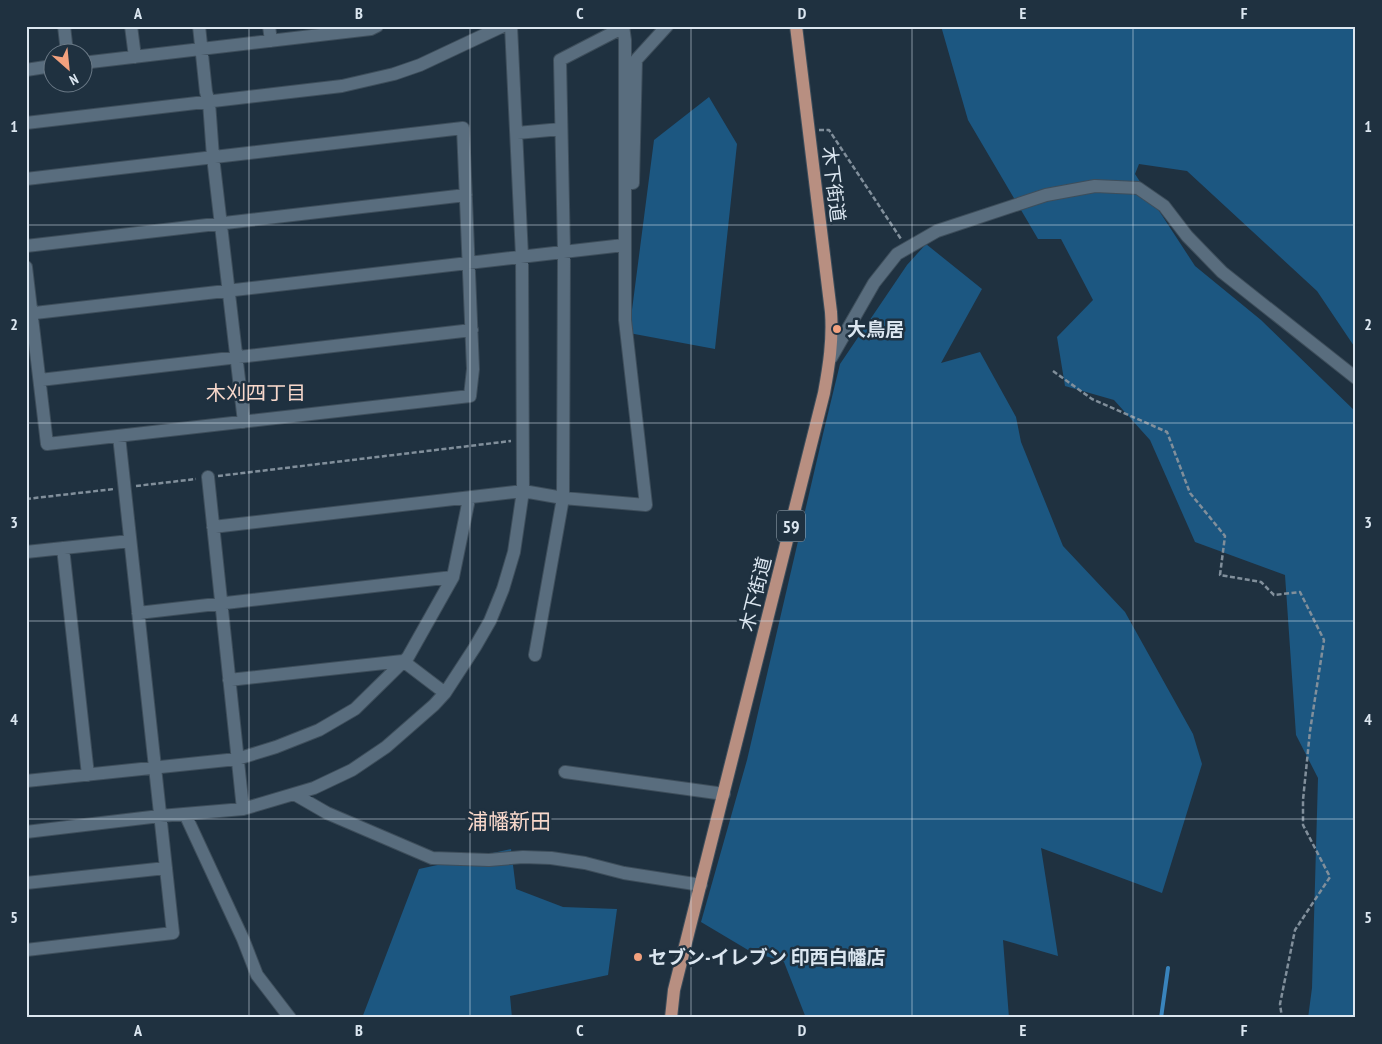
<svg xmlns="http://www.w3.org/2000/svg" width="1382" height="1044" font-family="'PT Sans Narrow','Noto Sans JP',sans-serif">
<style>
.green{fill:#1c5781}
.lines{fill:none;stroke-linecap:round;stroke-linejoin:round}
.stream{stroke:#3984bc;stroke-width:4}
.minor-casing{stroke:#3e4e5b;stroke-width:14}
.major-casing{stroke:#3e4e5b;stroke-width:14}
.path{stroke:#818f9b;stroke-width:2.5;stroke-dasharray:5 2.5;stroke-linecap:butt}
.minor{stroke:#596d7e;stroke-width:12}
.major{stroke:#b88f81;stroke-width:12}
.grid{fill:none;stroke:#dbe6f0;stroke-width:1;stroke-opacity:0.55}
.poi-dot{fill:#f2a17e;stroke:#1f3140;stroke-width:2}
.labels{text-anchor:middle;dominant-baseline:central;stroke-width:5;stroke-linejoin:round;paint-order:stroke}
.shield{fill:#1f3140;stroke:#a3b0bb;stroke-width:1}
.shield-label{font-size:18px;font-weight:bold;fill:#dbe6f0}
.street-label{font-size:19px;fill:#dbe6f0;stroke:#1f3140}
.poi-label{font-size:19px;font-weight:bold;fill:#dbe6f0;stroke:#1f3140;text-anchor:start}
.neighbourhood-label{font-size:20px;fill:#f8d8cb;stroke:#1f3140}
.quarter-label{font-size:21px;fill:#f8d8cb;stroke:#1f3140}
.neatline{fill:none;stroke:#dbe6f0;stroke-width:2}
.grid-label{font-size:16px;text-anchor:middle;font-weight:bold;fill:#dbe6f0}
</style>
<rect width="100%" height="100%" fill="#1f3140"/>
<path class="green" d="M941,26H1356V349L1317,291L1187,171L1139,164L1135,174L1195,266L1261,320L1356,412V1018H1308L1312,988L1318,778L1296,735L1285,575L1195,542L1150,440L1114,400L1065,386L1057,337L1093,300L1061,239H1038L968,120Z
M709,97L737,144L715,349L629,333L654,140Z
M926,244L982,289L941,363L980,352L1016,417L1021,442L1063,546L1125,612L1193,734L1202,764L1162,893L1041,848L1058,956L1003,940L1009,1018H806L784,962L748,950L701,922L747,760L823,434L840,364L907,265Z
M511,849L516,889L563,907L617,909L608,975L510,996L512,1018H362L419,869Z"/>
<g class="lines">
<path class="stream" d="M1161,1018L1168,968"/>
<defs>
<path id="minor" d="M64,26L67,52
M131,26L135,57
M199,26L206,92L209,102L213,157L244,422
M269,26L271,41
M82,63L371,29L377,26
M26,70L52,66
M26,123L342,86L394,74L420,65L503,26
M517,133L561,129
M26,179L463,128L473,369L470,396L47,444L26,267
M633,183L636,60L667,26
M26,246L466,195
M26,314L624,245
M831,358L874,283L897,254L937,231L1046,195L1095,186L1138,188L1164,206L1187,236L1222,272L1356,378
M40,380L472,330
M208,477L243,809
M213,527L523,491L563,498L646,505L625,320V40L623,26
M63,548L88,775
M26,552L130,541
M138,613L453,577
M535,655L563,498L564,252L560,60L624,27
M229,680L403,661L445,693
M565,772L724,794
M26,781L237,759L276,747L319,730L355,709L408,657L453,577L469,499
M294,794L327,813L432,858L489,860L523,857L551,858L585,863L624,873L701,885
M185,814L243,939L257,975L290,1018
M26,832L160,816L243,809L314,788L352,770L386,747L434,705L445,693L475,647L490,621L503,589L514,552L523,491L522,256L511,26
M26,883L166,868
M26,950L173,933L119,436"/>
<path id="major" d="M671,1018L674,990L824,393C829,366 833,340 831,312L796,26"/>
</defs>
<use href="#minor" class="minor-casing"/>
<use href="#major" class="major-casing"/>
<path class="path" d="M819,130H829L901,239
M1053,371L1092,399L1167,432L1190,493L1225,536L1220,575L1261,582L1274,595L1300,592L1324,640L1310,731L1303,800V825L1330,877L1295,930L1280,1004L1282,1018
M218,476L511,441
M136,486L196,479
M26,499L114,489"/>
<use href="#minor" class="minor"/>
<use href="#major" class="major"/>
</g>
<path class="grid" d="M249,26V1018M470,26V1018M691,26V1018M912,26V1018M1133,26V1018M26,225H1356M26,423H1356M26,621H1356M26,819H1356"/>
<g class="poi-dot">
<circle cx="837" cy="329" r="5"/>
<circle cx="638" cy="957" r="5"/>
</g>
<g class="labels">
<rect class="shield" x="777" y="510.5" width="28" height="31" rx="4"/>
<g class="shield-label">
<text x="791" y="526">59</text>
</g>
<g class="street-label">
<text transform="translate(834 184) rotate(83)">木下街道</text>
<text transform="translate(755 594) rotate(-76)">木下街道</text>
</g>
<g class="poi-label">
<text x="847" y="329">大鳥居</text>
<text x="648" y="957">セブン-イレブン 印西白幡店</text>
</g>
<g class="neighbourhood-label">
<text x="256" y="393">木刈四丁目</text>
</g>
<g class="quarter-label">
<text x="509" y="821">浦幡新田</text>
</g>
</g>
<rect width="1382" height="1044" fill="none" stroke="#1f3140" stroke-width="55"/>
<g transform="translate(68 68) rotate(153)"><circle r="24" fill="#1f3140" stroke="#6a7986"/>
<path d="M0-4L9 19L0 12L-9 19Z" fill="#f2a17e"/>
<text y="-8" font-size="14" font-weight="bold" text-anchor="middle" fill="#dbe6f0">N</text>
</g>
<rect x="28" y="28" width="1326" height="988" class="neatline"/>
<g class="grid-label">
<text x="138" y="19">A</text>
<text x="359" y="19">B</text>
<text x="580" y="19">C</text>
<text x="802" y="19">D</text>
<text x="1023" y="19">E</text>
<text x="1244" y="19">F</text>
<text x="14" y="132">1</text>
<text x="1368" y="132">1</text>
<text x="14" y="330">2</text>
<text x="1368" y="330">2</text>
<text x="14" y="528">3</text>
<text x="1368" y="528">3</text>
<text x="14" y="725">4</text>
<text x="1368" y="725">4</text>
<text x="14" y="923">5</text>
<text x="1368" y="923">5</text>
<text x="138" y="1036">A</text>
<text x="359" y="1036">B</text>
<text x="580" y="1036">C</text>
<text x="802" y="1036">D</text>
<text x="1023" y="1036">E</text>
<text x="1244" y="1036">F</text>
</g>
</svg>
